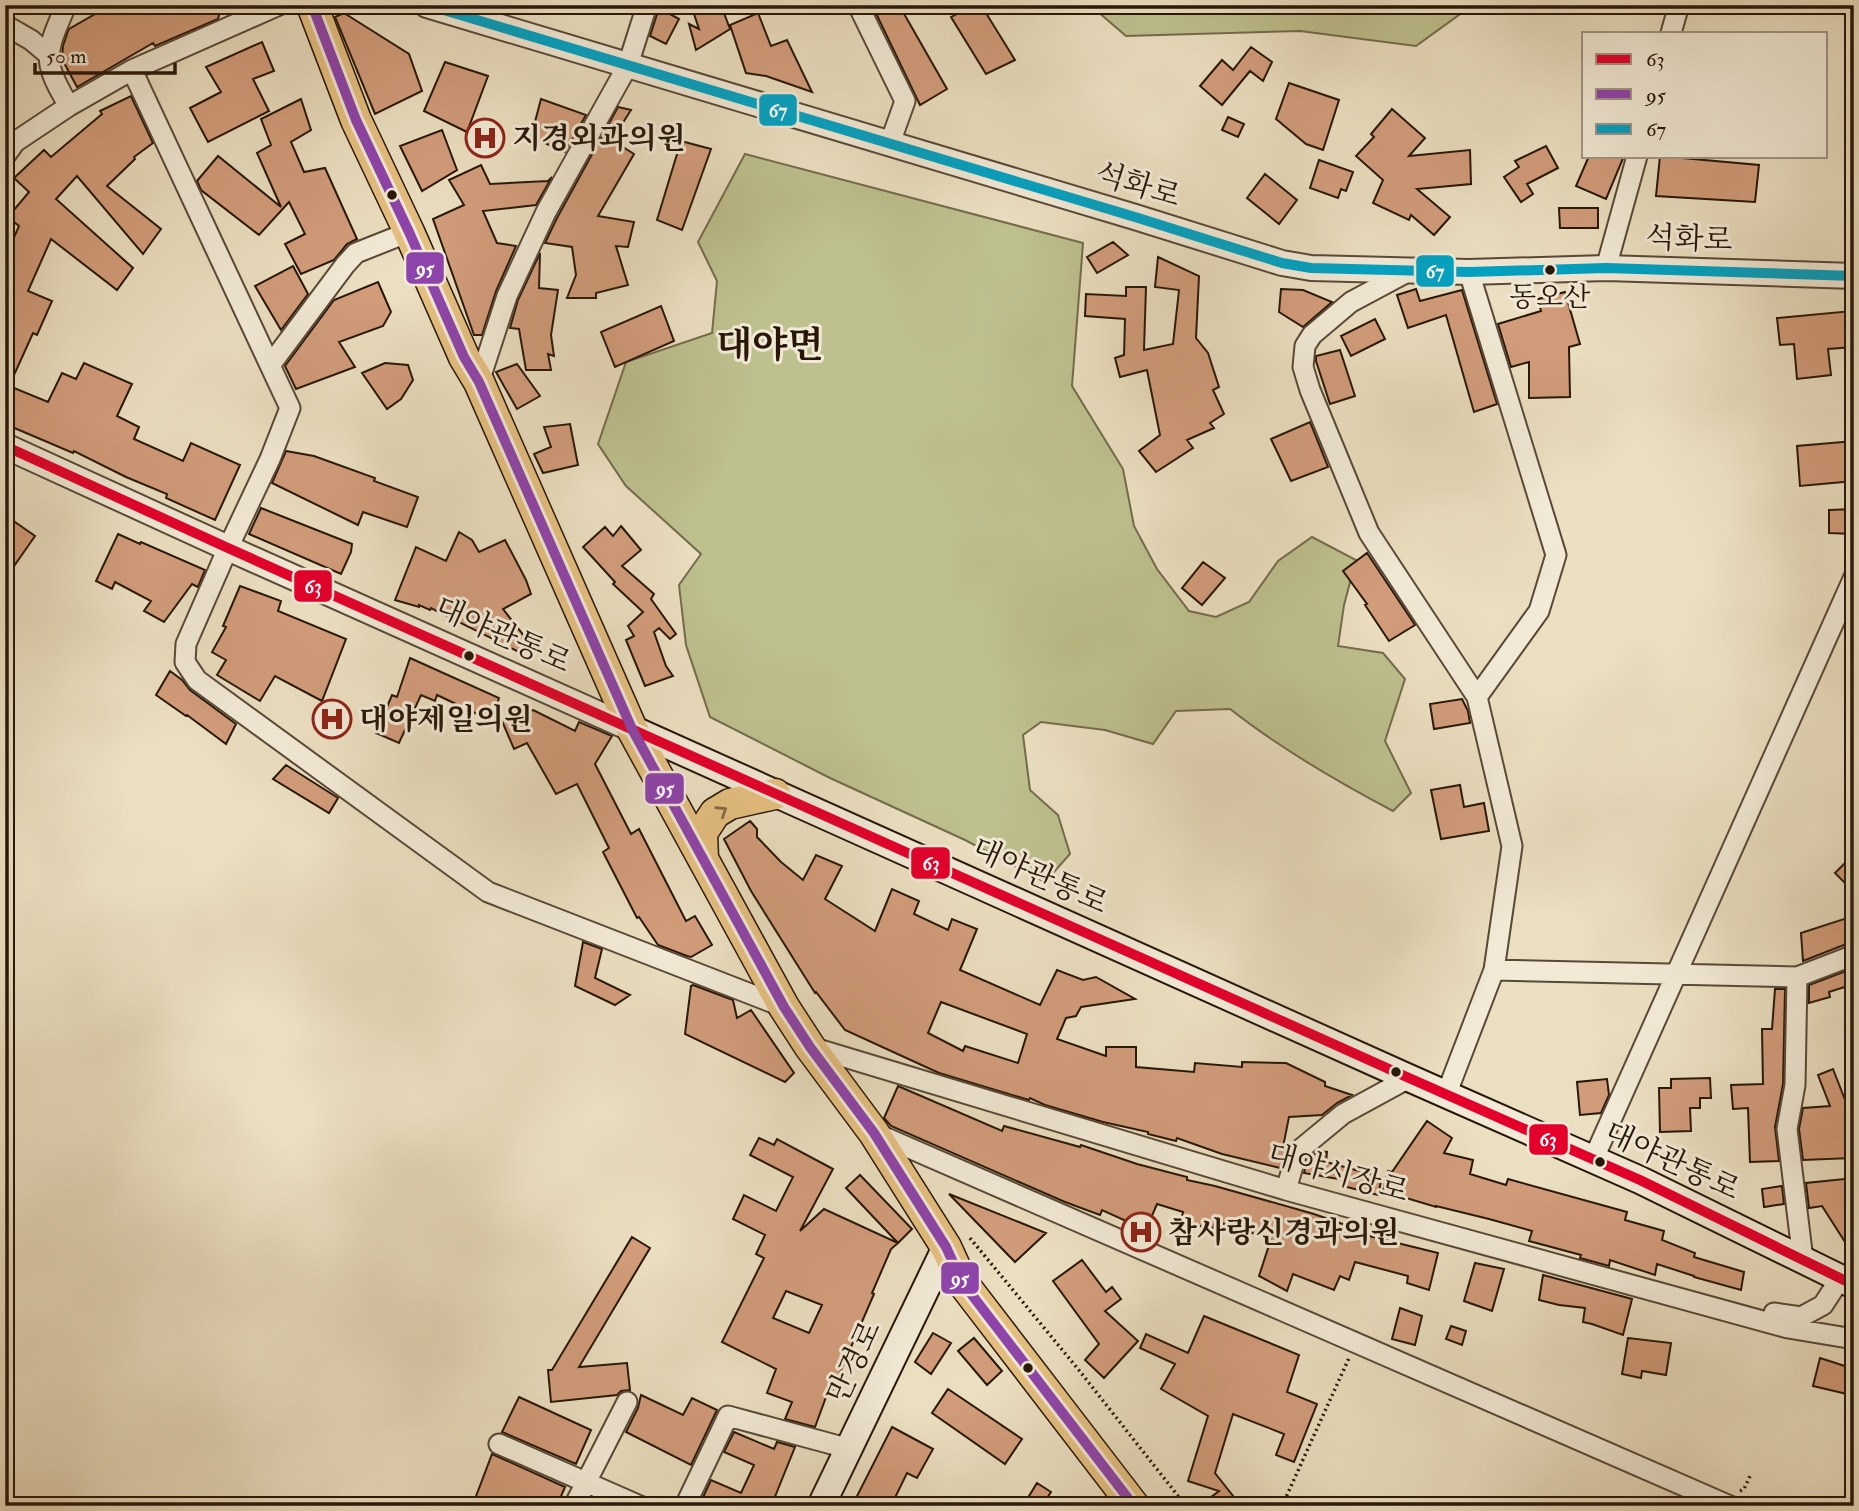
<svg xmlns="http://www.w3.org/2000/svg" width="1859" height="1511" font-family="'IM FELL Double Pica','Noto Serif KR',serif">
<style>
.green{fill:#bec08e;stroke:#726c4c;stroke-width:2}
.building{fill:#d29c7b;stroke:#271709;stroke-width:2;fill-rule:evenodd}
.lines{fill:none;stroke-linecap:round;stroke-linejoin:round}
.minor-casing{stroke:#584937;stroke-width:23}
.tertiary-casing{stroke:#584937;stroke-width:28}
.secondary-casing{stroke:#271709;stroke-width:30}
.primary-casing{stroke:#271709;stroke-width:33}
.path{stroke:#271709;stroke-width:3.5;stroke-dasharray:2 3.5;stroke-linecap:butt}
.minor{stroke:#f2ead7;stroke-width:19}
.tertiary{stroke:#f2ead7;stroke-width:24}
.secondary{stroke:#f2ead7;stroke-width:26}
.primary{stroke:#e6c080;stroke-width:30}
.bus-1-casing{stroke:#f2ead7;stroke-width:16}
.bus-2-casing{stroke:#f2ead7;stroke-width:16}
.bus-3-casing{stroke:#f2ead7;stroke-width:16}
.bus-1{stroke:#e4002b;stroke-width:10}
.bus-2{stroke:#8e44ad;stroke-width:10}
.bus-3{stroke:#02a2c4;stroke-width:10}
.oneway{stroke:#866c44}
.bus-dot{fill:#271709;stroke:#f2ead7;stroke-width:2.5}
.labels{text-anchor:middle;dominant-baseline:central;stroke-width:6;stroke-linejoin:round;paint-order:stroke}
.bus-label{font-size:28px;fill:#271709;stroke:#f2ead7}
.poi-label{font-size:30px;font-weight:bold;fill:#271709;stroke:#f2ead7;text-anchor:start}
.street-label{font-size:30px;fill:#271709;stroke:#f2ead7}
.district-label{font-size:37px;font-weight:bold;fill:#271709;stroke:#f2ead7}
.line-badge{stroke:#f2ead7;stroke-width:2.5}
.badge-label{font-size:19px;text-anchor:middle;font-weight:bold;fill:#fff}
</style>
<rect width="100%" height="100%" fill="#ebdfc1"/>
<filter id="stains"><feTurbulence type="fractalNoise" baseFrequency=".00286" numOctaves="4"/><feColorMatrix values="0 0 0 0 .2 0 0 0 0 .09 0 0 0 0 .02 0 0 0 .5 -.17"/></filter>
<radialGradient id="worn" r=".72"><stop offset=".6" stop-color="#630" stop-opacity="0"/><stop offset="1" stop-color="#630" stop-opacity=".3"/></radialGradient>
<path class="green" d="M1090,5H1461L1463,12L1416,46L1300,31L1126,36Z
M745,154L1083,243L1072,386L1123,469L1134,526L1157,569L1189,611L1216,617L1249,602L1278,561L1312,537L1356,560L1344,605L1338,646L1383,653L1405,679L1385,741L1411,793L1393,811C1336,781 1281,749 1230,709L1176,711L1153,744L1105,730L1041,722L1023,735L1030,790L1058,815L1070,854L1045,882L965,840L830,778L710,717L686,645L679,585L701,554L626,486L598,444L626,362L712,333L717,281L698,242Z"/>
<path class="building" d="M111,5H222L218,19L155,46L153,43L77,87L62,59L63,46L68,31L69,29Z
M691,5H721L730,29L696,50L689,24L699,29Z
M872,5H899L947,89L920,105Z
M973,5H981L1015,60L986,74L951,17Z
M659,8L679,19L666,44L650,36Z
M344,13L409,54L422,91L375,114L335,17Z
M758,13L771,46L787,40L812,92L766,76L746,73L730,25Z
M262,42L274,71L253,79L269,111L208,142L190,108L221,92L206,67Z
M1251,47L1272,62L1263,81L1250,71L1222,105L1200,86L1222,60L1233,70Z
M445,62L488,76L467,132L424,111Z
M1289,83L1339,100L1323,150L1306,144L1276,119Z
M131,96L153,143L134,157L135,159L107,186L161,229L143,254L77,176L56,199L133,268L117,290L51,239L28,291L52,301L37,335L33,333L9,386L48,402L62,373L76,379L84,363L132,384L117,416L139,427L134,439L183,461L191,443L240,465L215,520L166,498L167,494L126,477L74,451L73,453L5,424V258L19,226L8,217L29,192L14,178L44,150L51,157L102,114L100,111Z
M301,99L311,130L291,142L304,172L325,168L357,239L347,244L334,260L301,274L285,244L305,234L289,202L259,235L201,190L197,181L218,156L281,207L257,153L271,145L261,119Z
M541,99L586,115L565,152L531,137Z
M618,107L631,110L612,140L634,154L598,216L634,222L628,247L616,246L628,285L596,293V298H567L576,275L572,247L545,243L557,218Z
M1392,109L1425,138L1409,156L1470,150L1471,184L1417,189L1450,217L1434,235L1411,215L1409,220L1373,203L1383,180L1356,156L1374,137L1371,134Z
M1228,117L1244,124L1238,137L1222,130Z
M442,130L457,170L422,191L400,146Z
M681,141L711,149L682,230L657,220Z
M1546,146L1558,168L1527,184L1533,194L1521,202L1504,177L1519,167L1515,161Z
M1589,156H1624L1606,199L1576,186Z
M1660,156L1759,165L1755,202L1656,196Z
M1319,160L1353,172L1346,191L1341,189L1338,198L1310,188Z
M481,165L490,184L548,181L552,177L536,205L483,211L497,243L516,246L496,291L482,335H474L433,219L464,205L449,180Z
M1265,174L1297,200L1279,224L1247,198Z
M1559,208H1598V228H1560Z
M1113,242L1128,255L1097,273L1087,257Z
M540,253L539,288L558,290L551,335L554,356L548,354L551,370H526L519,329L510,328L518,300Z
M1158,257L1199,276L1196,338L1208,353L1219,387L1213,390L1224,414L1210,423L1214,428L1187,440L1193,448L1156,472L1139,451L1160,435L1147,370L1120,377L1115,358L1124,355L1125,319L1085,316L1086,294L1126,296V287H1146L1144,350L1173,344L1179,290L1155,287Z
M293,266L308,294L281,330L255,286Z
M378,282L391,312L383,326L339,342L355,367L296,389L285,366L334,300Z
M1281,289L1303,290L1332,302L1303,327L1279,312Z
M1416,289L1420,301L1462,290L1497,404L1474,412L1446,315L1408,328L1397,295Z
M1565,292L1580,344L1569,347L1570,397L1529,398V362L1511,367L1498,324L1541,311L1538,299Z
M661,306L674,341L615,367L601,332Z
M1852,311L1854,347L1828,349L1831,375L1797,379L1794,344L1780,345L1777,318Z
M1375,319L1385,339L1351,356L1341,336Z
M1340,350L1355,396L1330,404L1316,361V356Z
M385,363L408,365L413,380L401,399L387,409L362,373Z
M517,364L540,396L517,409L496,372Z
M1310,422L1328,467L1291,481L1271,439Z
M570,424L578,465L543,473L534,454L551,447L544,427Z
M1854,441V481L1800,486L1797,446Z
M286,451L314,456L375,478L374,481L418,497L407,527L363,512L358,525L272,483Z
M261,508L352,544L351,552L341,574L249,534Z
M1854,509V534L1829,533V510Z
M5,515L35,536L5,579Z
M621,526L641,550L622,566L654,594L651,599L676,634L670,639L659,628L654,632L666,666L673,676L645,686L626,640L634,636L628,626L643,612L613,584L615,582L583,547L605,527L613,536Z
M459,532L472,540L479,552L505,540L526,580L531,594L503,609L524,636L519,652L431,608L430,610L419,605V607L395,600L416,547L446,561Z
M118,534L140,544L141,542L205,570L198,587L192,584L164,622L144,611L151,601L115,582L112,589L96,581Z
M1367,553L1415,625L1389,641L1365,605L1367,604L1343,571Z
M1203,562L1225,578L1202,605L1182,588Z
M240,586L281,601L278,611L346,639L322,701L275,676L260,701L217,675L226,660L212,652L226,627L223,626Z
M410,658L499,698L492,721L437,695L435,701L421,695L399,743L376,733L392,695L397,697Z
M170,671L182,680L190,690L236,724L226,744L187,715L186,716L156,695Z
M1462,699L1468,711L1470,723L1434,729L1430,704Z
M533,710L575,731L579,722L612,736L595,764L631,834L639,829L686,921L695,916L712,945L691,957L687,956L658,945L639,917L637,918L603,852L609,848L577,784L556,794L527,743L514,749L502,721Z
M286,765L338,798L329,813L273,779Z
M1460,785L1464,807L1484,803L1489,831L1441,839L1431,790Z
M750,821L757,829V837L781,862L803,880L816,855L842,866L825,899L875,931L892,889L919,901L914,914L948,930L952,919L977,929L960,970L1040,1005L1057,970L1083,980L1096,977L1135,999L1081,1007L1076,1016L1066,1018L1057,1039L1106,1056V1047H1136V1067L1194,1072L1195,1063L1242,1067V1062L1286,1063L1325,1082V1086L1352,1095L1337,1103L1322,1115L1289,1117L1283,1147L1286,1148L1280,1168L1222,1154L1177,1138L1176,1141L1148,1134V1132L1103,1122L1045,1105L1030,1098L1029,1100L939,1073L891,1051L845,1030L816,992L815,993L751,891L724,839ZM941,1002L1027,1034L1018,1063L965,1046L963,1051L928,1033Z
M1854,854V892L1835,873Z
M1844,919L1854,925V941L1803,961L1801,933Z
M583,942L602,949L595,978L630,995L615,1005L575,986Z
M1854,968V984L1829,992L1830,997L1809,1003V985Z
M693,985L733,1000L737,1018L751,1010L794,1073L785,1082L685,1034L691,986Z
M1775,989H1785L1783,1084L1775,1127L1779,1161L1750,1162L1748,1108L1733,1109L1731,1085L1763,1084L1762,1029H1772Z
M1833,1069L1854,1123L1852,1158L1803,1160L1799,1129L1803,1108L1830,1106L1818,1075Z
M1710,1078L1711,1098H1700V1108H1690L1691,1131L1660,1132L1659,1088H1671V1079Z
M1607,1079L1609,1095L1601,1113L1580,1115L1577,1082Z
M898,1086L1002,1131L1004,1126L1080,1147L1081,1145L1137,1164L1187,1177V1180L1215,1186L1314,1214L1366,1232L1365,1235L1438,1253L1429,1290L1407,1283L1408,1276L1355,1262L1349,1280L1340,1276L1334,1290L1293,1274L1287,1291L1259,1276L1271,1239L1215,1221L1213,1229L1181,1222L1183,1212L1157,1204L1146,1230L1102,1210L1100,1215L1065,1202L891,1126L884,1118Z
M1427,1121L1452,1138L1444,1153L1473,1160L1470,1174L1506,1185L1508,1179L1627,1212L1625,1220L1664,1231L1662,1240L1695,1253L1694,1257L1744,1272L1741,1290L1694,1277V1276L1657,1264L1655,1275L1610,1260L1609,1266L1580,1258L1581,1255L1529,1241L1532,1231L1489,1219L1436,1206V1207L1383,1191L1388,1171L1392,1172Z
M759,1138L774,1145L777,1139L833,1169L800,1231L824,1209L898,1243L891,1249L872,1293L874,1294L832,1391L829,1389L815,1427L785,1419L792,1402L767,1393L776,1369L722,1342L764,1258L756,1254L765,1235L733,1219L744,1195L776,1211L793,1177L750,1155ZM786,1291L822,1305L809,1333L773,1318Z
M1318,1151L1327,1152L1326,1162L1382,1177L1378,1195L1343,1186L1344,1180L1304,1173L1308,1159Z
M860,1175L912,1229L898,1243L846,1188Z
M1854,1178V1256L1822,1206L1809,1208L1806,1183Z
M1782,1186L1784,1204L1764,1207L1762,1189Z
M949,1194L1046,1233L1015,1262Z
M632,1237L650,1248L579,1367L627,1363L630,1390L621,1391L617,1395L551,1402L548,1370H552Z
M1082,1260L1106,1292L1112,1287L1121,1299L1105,1311L1138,1341L1104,1378L1085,1360L1099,1344L1053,1281Z
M1475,1263L1504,1269L1492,1311L1464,1301Z
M1543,1275L1632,1299L1623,1335L1592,1324L1583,1322L1585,1308L1559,1305L1539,1300Z
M1400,1308L1422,1316L1415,1345L1392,1339Z
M1204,1316L1299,1355L1287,1392L1317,1404L1294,1462L1276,1455L1284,1434L1233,1414L1215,1473L1241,1506H1199L1219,1491L1188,1481L1208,1416L1161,1389L1175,1364L1140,1348L1146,1334L1188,1353Z
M1451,1326L1466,1331L1462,1345L1446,1339Z
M933,1333L951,1343L931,1374L915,1362Z
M974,1338L1002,1371L987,1385L958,1351Z
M1628,1338L1671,1343L1666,1375L1642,1371L1641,1378L1622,1374Z
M1820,1358L1854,1369L1847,1394L1813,1386Z
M948,1389L1022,1439L1005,1464L932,1413Z
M641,1395L683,1415L692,1398L717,1410L691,1465L626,1432L638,1408Z
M519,1397L591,1430L576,1464L502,1432Z
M892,1427L933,1449L917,1478L907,1473L891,1506H852Z
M734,1432L774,1449L777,1442L795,1447L774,1499L769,1506H699L711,1480L741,1493L754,1465L724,1452Z
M492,1454L565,1487L557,1506L539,1498L535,1506H522L506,1499L503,1506H493L475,1499Z
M1037,1483L1051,1492L1042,1506H1023Z"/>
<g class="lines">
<defs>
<path id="minor" d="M66,5C59,23 46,46 50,65C53,80 62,94 69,106
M858,5L905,101L890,143
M5,25L31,40L50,56
M1671,33L1679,5
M132,70L290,408L270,459L228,548L186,644L185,662L197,680L488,892L784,1007
M5,156L15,142L69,106L132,70L279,5
M1606,268L1637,156
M1409,271L1351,302L1312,335L1305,346L1303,367L1310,390L1369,533L1477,697L1512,846L1494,970L1446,1095
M1469,272L1556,555L1539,611L1477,697
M271,364L345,265L356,253L409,232
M479,382L507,296L546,212L628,65L647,5
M1494,970L1797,977L1849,957L1854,953
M1797,977L1795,1085L1787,1129L1803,1260
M811,1047L1286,1190L1788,1328L1854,1339
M875,1133L1730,1506
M1593,1160L1854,577
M1286,1190L1297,1152L1343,1114L1409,1078
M1774,1313L1801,1317L1823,1305L1840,1279
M499,1444L640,1506
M574,1506L627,1402
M685,1506L728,1416L850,1449"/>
<path id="tertiary" d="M427,5L1135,217L1282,263L1311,268L1469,272L1606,268L1854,276
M5,446L228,548L632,729"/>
<path id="secondary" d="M632,729L1409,1078L1640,1180L1854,1285
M821,1506L946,1247"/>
<path id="primary" d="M312,5L356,120L409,232L464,357L479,382L632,729L784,1007L810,1047L874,1133L946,1247L962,1282L1134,1506
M703,859L702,833L715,813L730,804L775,794"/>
</defs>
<use href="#minor" class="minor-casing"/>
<use href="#tertiary" class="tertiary-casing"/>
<use href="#secondary" class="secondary-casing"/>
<use href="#primary" class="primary-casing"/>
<path class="path" d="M970,1238L1078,1369L1186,1506
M1740,1491L1744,1489L1751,1474
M1282,1506L1349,1358"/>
<use href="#minor" class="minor"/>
<use href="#tertiary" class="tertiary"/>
<use href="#secondary" class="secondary"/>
<use href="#primary" class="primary"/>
<defs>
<path id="bus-1" d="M5,446L228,548L1409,1078L1640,1180L1854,1285"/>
<path id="bus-2" d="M312,5L356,120L409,232L464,357L479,382L632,729L784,1007L810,1047L874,1133L946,1247L962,1282L1134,1506"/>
<path id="bus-3" d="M427,5L1135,217L1282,263L1311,268L1469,272L1606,268L1854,276"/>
</defs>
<use href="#bus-1" class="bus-1-casing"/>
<use href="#bus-2" class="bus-2-casing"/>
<use href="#bus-3" class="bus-3-casing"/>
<use href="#bus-1" class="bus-1"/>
<use href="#bus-2" class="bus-2"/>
<use href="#bus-3" class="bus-3"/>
</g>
<defs><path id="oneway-chevron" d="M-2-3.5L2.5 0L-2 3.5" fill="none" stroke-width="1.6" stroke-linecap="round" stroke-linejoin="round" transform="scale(1.75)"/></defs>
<use class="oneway" href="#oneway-chevron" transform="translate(722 811) rotate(-33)"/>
<defs>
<symbol id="hospital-ring" viewBox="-11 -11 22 22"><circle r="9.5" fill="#f2ead7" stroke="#8f2418" stroke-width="1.5"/><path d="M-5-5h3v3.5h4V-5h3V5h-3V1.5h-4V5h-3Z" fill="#8f2418"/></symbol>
</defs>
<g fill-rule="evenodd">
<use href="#hospital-ring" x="463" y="116" width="44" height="44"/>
<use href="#hospital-ring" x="310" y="697" width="44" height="44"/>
<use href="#hospital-ring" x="1119" y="1210" width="44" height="44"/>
</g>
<g class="bus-dot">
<circle cx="392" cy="195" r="6"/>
<circle cx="1550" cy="270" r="6"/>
<circle cx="469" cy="656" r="6"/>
<circle cx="1396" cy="1072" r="6"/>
<circle cx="1600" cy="1162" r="6"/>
<circle cx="1028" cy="1368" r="6"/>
</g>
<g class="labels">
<g class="bus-label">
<text x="1550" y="297">동오산</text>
</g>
<g class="poi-label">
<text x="512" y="138">지경외과의원</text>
<text x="359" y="719">대야제일의원</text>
<text x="1168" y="1232">참사랑신경과의원</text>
</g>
<g class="street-label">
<text transform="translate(1138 185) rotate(17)">석화로</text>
<text transform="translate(1689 239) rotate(2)">석화로</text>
<text transform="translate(503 635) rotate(24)">대야관통로</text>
<text transform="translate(1040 876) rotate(24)">대야관통로</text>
<text transform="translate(1672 1161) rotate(25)">대야관통로</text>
<text transform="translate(1338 1173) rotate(16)">대야시장로</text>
<text transform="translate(854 1362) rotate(-65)">만경로</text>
</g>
<g class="district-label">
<text x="770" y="345">대야면</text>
</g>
</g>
<g class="line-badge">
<rect x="758" y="93" width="40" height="34" rx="7" fill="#02a2c4"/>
<rect x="405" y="251" width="40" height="34" rx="7" fill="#8e44ad"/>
<rect x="1415" y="254" width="40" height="34" rx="7" fill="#02a2c4"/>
<rect x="293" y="569" width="40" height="34" rx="7" fill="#e4002b"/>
<rect x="644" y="772" width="41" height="33" rx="7" fill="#8e44ad"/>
<rect x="910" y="846" width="41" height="34" rx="7" fill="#e4002b"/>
<rect x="1528" y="1123" width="41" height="33" rx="7" fill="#e4002b"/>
<rect x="940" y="1261" width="40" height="34" rx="7" fill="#8e44ad"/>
</g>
<g class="badge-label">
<text x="778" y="117">67</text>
<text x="425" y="275">95</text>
<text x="1435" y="278">67</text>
<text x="313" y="593">63</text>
<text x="665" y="795">95</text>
<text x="931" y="870">63</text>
<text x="1548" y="1146">63</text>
<text x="960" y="1285">95</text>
</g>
<rect width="1859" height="1511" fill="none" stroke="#ebdfc1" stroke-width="28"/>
<rect x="7" y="7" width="1845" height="1497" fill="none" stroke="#271709" stroke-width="3.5"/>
<rect x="14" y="14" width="1831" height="1483" fill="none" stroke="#271709" stroke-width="2"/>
<rect x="1582" y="32" width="245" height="126" fill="#f2ead7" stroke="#a19685" stroke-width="2"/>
<rect x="1596" y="54" width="35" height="10" fill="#e4002b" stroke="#a19685" stroke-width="2"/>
<text x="1646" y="66" font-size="21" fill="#271709">63</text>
<rect x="1596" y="89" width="35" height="10" fill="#8e44ad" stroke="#a19685" stroke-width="2"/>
<text x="1646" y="102" font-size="21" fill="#271709">95</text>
<rect x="1596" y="124" width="35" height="10" fill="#02a2c4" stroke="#a19685" stroke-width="2"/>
<text x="1646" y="136" font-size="21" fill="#271709">67</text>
<path d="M35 63v10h140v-10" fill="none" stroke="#271709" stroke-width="3.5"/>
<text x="46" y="63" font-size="21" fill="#271709" stroke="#f2ead7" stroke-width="5" paint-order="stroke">50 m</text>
<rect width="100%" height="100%" filter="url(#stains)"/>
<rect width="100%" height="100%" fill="url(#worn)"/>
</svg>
